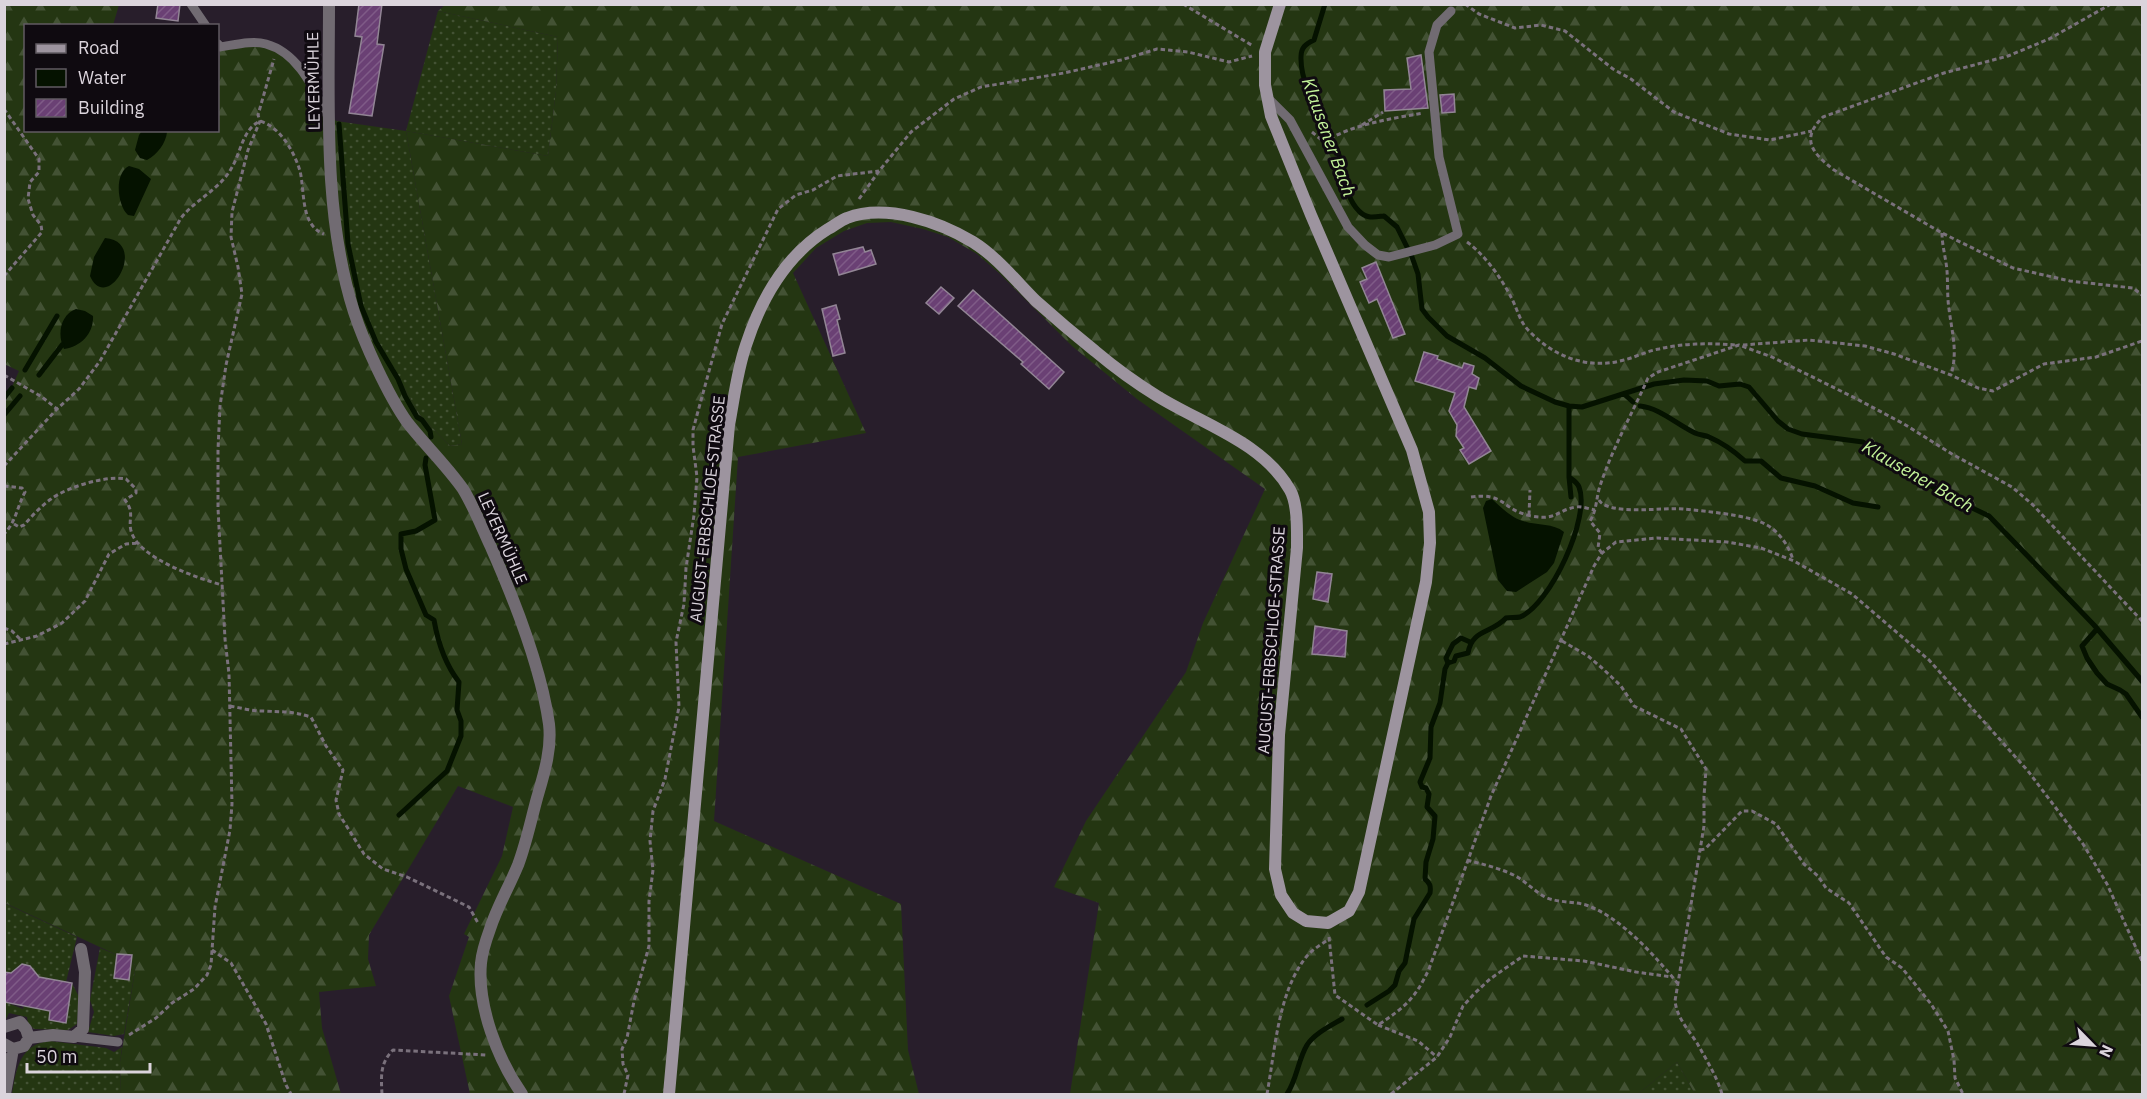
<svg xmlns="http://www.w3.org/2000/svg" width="2147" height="1099" font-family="'IBM Plex Sans',sans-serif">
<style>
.grass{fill:url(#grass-dots)}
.forest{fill:url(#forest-firs)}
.water{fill:#051200}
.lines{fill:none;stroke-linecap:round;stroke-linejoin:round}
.stream{stroke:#051200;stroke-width:5}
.building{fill:url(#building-hatch);stroke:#928595;stroke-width:1.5}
.path{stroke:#7a717c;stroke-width:3;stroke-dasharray:4.5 3;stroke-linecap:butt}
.lane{stroke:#716b72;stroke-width:9}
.street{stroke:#716b72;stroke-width:12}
.secondary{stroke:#9d949f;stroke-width:12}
.labels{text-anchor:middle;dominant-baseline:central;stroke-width:6;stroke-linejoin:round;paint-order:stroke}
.street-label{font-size:16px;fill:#dbd4dc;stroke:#0f0a10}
.water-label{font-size:18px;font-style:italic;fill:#c4f49a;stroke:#0f0a10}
</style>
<defs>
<pattern id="grass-dots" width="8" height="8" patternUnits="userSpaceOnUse" patternTransform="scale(1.5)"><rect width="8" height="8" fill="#243612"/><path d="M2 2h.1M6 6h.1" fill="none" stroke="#435234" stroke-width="1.8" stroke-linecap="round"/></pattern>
<pattern id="forest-firs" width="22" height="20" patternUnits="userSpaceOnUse" patternTransform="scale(1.5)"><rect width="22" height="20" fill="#243612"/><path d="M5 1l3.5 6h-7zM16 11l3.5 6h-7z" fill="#435234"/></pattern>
<pattern id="building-hatch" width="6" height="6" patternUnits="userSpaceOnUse" patternTransform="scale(1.5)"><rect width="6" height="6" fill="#6a4074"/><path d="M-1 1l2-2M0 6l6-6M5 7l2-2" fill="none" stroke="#7f5b87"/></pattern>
</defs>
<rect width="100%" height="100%" fill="#281e2b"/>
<path class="grass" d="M438,11L558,37L556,91L548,156L406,131L462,444L450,446L420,415L376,338L363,310L346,243L336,121L406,131Z
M4,903L77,937L66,982L34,976V971L30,966L23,964L16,973L5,972Z
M100,948L117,955L114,977L131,962L136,965L124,1034L114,1036L88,1032L94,1012L90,1000Z
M72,983L79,997L77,1024L68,1030L34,1029L28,1023L27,1017L9,1013L5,1021V1002L23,1009L24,1006L50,1009L49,1020L65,1023Z
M50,1041L106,1048L114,1052L122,1047L120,1062L121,1094H12C16,1069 20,1044 50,1041Z
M1677,1062L1695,1094H1638Z"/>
<path class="forest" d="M5,5H119L113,25L26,26V130H218L220,47L257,43L289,58L336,121L346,243L363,310L376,338L420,415L450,446L462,444L406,131L548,156L556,91L558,37L438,11L445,5H2142V1094H1695L1677,1062L1638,1094H1070L1099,903L1054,887L1086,821L1186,672L1203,623L1265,489L1137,399L1072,346L999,273L977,254L948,237L923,229L891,222L867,223L844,231L816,248L793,273L866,433L738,457L714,821L901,904L908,1050L919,1094H470L449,996L469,937L464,934L502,856L513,807L458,786L369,935L368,959L376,986L319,992L322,1028L341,1094H121L120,1062L136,965L131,962L132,956L117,955L5,903L4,405L19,371L4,364Z"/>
<path class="water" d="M142,131L167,132C166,143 157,155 147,160L140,158L135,150L139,135Z
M129,166L139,169L151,179L134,216L128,215C117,205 114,173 129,166Z
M105,238C150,242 107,315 90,276L94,257Z
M76,309L85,311L93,316C94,333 81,347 64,349C57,335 60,315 76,309Z
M1492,499C1502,508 1510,517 1523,521C1537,526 1553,523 1564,532L1554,563L1547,572L1516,592L1507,591L1498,580L1483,508L1486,501Z"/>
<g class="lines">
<path class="stream" d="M1325,4L1314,40C1306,44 1301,47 1301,57C1300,89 1327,125 1339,155C1346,174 1344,196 1359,211C1366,219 1374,217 1384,216L1397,227L1412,257L1418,274L1422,309L1428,317L1447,336L1485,358L1521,386L1555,402L1569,406L1582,407L1654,384L1684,380L1707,381L1719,386L1740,384L1749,387L1778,421L1788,429L1802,434L1863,442L1945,495L1989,516L2094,625L2142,681
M339,124L348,244L361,306L376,342L398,379L405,396L417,417L422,420L430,431L431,437
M25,370L57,316
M39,375L62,345
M1624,394L1633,402
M4,398L12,388
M1640,406C1660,408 1676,424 1695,433C1699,435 1705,435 1709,437C1723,443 1734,451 1745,461H1761L1781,478L1815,486L1853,503L1878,507
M4,415L20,396
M1569,477L1571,497
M2097,629L2082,646L2087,658L2097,673L2107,684L2120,690L2126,694L2142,717
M1448,663L1446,658L1453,644L1461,638L1470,642
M399,815L447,771L461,736V721L457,710L459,682C445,664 438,643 434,620L426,615L406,569L401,549V534L416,531L435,520L425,465L426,458
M1367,1005L1389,991L1395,985L1399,971L1405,963L1414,919L1430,893C1431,886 1430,883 1425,879L1426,862L1433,839L1435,816L1427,807L1429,794L1426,788L1422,787L1420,782L1430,758L1431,727L1440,703L1445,669L1448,663L1454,661L1456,656L1468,653C1472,629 1491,634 1506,618C1510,617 1516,618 1520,617C1550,605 1591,517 1579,487C1577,482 1573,480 1569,477V406
M1287,1094C1297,1079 1298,1060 1307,1045C1314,1034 1330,1026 1342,1019"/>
</g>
<path class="building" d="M158,4H180L178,21L156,18Z
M359,4H382L377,44L384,45L372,116L349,113L362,37L355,36Z
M1421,55L1428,108L1385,111L1384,90L1411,89L1407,58Z
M1454,94L1455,112L1442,113L1440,95Z
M863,247L865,252L871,250L876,264L839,275L833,254Z
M1376,262L1405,334L1393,338L1377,299L1369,303L1360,282L1367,279L1362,268Z
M941,287L954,298L939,314L926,303Z
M973,290L1064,372L1049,389L1021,364L1023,362L958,306Z
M836,305L840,319L837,320L845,353L833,356L822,309Z
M1424,352L1438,356L1437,359L1462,368L1464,363L1474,366L1472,374L1479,378L1476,389L1469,387L1464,407L1491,451L1469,464L1460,450L1464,448L1456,436L1457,425L1449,411L1455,393L1415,381Z
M1317,572L1332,574L1328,602L1313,599Z
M1315,626L1347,631L1345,657L1312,654Z
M117,954L132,955L129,980L114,978Z
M22,964L30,966L39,977L72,983L66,1023L49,1020L50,1011L4,1002V972L11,973Z"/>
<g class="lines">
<path class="path" d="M1183,4L1253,46
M1465,4L1479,14L1515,28L1541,25L1565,31L1613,69L1631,79L1674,112L1729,134L1770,140L1812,131
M2111,4L2049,39L2008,56L1944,73L1823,117C1799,140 1814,154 1834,170L1942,233L2013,268L2070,281L2133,288L2142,295
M4,109L39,159V172L30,182L28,199L33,215L41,225L42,232L4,276
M1362,125L1383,112
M1312,132L1324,142C1353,124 1390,119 1423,113
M859,199L879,171L911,132L954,99L981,87L1064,73L1121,60L1157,49L1188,52L1229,62L1252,56
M1942,233C1942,246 1946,258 1947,271C1948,283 1947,296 1949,309C1952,333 1958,351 1951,375
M1467,242C1485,255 1502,279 1512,299C1518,311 1520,322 1529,331C1554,357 1588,370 1624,360C1636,357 1647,351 1659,349C1683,343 1712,343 1736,345
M1743,345L1809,340L1865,346L1894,354L1951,375L1978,388L1993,391L2044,364L2096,357L2142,341
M4,375L42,397L57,409
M4,466L57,409L79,389L100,361L181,218C196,199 219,190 231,169C241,153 242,130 260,121C280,127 294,151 300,171C305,191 300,225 324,234
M4,486L22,488L25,492C17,507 16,522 4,534
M1471,497C1505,492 1502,510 1531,516C1557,521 1557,510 1576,507C1582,506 1589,509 1595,510
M1599,500C1608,516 1665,507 1683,509C1704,511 1748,515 1765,524C1779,531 1789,546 1793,560
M1529,515L1530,490
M14,524L19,527L24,525C32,516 41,506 51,499C67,487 107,475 126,479L136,489V493L125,500C135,513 128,518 131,531C139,559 198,578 222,585
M1602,553L1598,548L1600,533L1590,521C1597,510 1596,498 1600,486C1612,449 1632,414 1648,378L1658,372L1739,345L1772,357L1855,398L1904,424L1952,454L2012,487L2033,505L2142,621
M4,628L12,631L21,640
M1562,641L1588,656L1602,668L1621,686L1634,706L1681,729L1706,769L1704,796V826L1675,1001C1677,1018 1688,1029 1697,1043C1706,1059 1717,1077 1722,1094
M4,644L37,636L62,623L85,601L109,554L126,544L139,543
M230,706C241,708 252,711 263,711C282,712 292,711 311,717L326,746L343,770L336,800L339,814L364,854L383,869L407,877L469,907L478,923
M1700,850L1705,849L1742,811H1752L1776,824L1804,864L1818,876L1826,888L1849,903L1886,957L1902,968L1931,1004L1948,1031L1954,1060L1955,1078L1963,1094
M1467,860C1485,865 1504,869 1519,878C1528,884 1536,892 1545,897C1558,903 1572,901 1586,905C1621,917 1656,957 1679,985
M1329,937L1335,995L1378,1025C1405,1007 1415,999 1429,969L1491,796L1594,566L1602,553L1616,542L1657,538L1727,542L1761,548L1794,561L1852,594L1929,660L2028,771L2083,844L2107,884L2142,961
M212,950L231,963L266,1024L286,1085L291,1094
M1378,1025L1418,1041L1437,1057
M129,1035L156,1018L172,1003L194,989L207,975L211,965L215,907L230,830L232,804L229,674L225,639L218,508V450L220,406L226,365L242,294L238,267L231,237L232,212L248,150L260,121L258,115L274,59
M382,1094C381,1076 380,1063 393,1050L486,1055
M624,1094L628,1075L623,1064L622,1049L627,1038L634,1001L649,946V901L653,870L650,841L653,811L665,779L679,707L676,642L684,604L686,568L694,515L697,477L693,446V430L697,415L722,324L778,209L796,195L813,190L837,176L879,171
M1267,1094C1275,1051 1278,991 1307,956C1313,949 1322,944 1329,939
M1391,1094L1437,1057L1450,1037L1463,1006L1475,993L1490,979L1523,956L1584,961L1636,972L1672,977"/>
<path class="lane" d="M191,4L206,26
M218,44L220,47C234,45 252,40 266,44C299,53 314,90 328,117
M1266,96L1290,120L1348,227L1365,245L1378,255L1389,257L1435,245L1458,234L1439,157L1429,52L1437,25L1451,11
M74,1037L118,1042"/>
<path class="street" d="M329,4C329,104 323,215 354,312C364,343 388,395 407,422C425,445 446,465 463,489C474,507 482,528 491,547C514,599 541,667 549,724C552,749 544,774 537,798C531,820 526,844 518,865C509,887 497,907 490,929C486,940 482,952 481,963C477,1006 498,1060 522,1094
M4,1027L20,1022L26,1029L29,1038L24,1046L13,1049L4,1044
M29,1038L53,1035L74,1037L83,1029L85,972L81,949
M5,1094L13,1049"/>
<path class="secondary" d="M669,1094L729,425C734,399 737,371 746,345C761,299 786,255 828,229C834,226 841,220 847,218C886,203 940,222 973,242C997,257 1016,281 1036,301C1055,318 1075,335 1095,351C1114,367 1136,383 1157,396C1202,424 1263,442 1290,490C1298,504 1297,531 1297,548L1279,735L1275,869L1281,895L1293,913L1306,921L1328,923L1349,911L1359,892L1426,582L1430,543L1429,512L1412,450L1311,215L1271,116L1265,85V52L1280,4"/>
</g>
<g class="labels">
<g class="street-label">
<text transform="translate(313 81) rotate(-91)">LEYERMÜHLE</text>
<text transform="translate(707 509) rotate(-84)">AUGUST-ERBSCHLOE-STRASSE</text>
<text transform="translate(503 538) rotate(66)">LEYERMÜHLE</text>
<text transform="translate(1271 640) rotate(-86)">AUGUST-ERBSCHLOE-STRASSE</text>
</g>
<g class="water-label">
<text transform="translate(1329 137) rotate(70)">Klausener Bach</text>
<text transform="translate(1918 476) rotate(30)">Klausener Bach</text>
</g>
</g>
<rect width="2147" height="1099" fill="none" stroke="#dbd4dc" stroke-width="12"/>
<rect x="24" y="24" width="195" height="108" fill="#0f0a10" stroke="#615b62" stroke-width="1.5"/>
<rect x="36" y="44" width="30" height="9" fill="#9d949f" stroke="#615b62" stroke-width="1.5"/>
<text x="78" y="54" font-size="18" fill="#dbd4dc">Road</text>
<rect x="36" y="69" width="30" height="18" fill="#051200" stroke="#615b62" stroke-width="1.5"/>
<text x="78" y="84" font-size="18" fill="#dbd4dc">Water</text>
<rect x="36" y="99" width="30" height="18" fill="url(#building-hatch)" stroke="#615b62" stroke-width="1.5"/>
<text x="78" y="114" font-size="18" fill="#dbd4dc">Building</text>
<g transform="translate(2093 1045) rotate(115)" stroke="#0f0a10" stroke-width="4.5" paint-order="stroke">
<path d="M0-4.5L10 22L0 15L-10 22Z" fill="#dbd4dc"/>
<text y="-9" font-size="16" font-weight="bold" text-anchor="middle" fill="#dbd4dc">N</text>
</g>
<path d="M27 1063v9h123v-9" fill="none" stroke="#dbd4dc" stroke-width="3"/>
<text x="36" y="1063" font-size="18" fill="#dbd4dc" stroke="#0f0a10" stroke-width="4.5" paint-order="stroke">50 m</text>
</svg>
